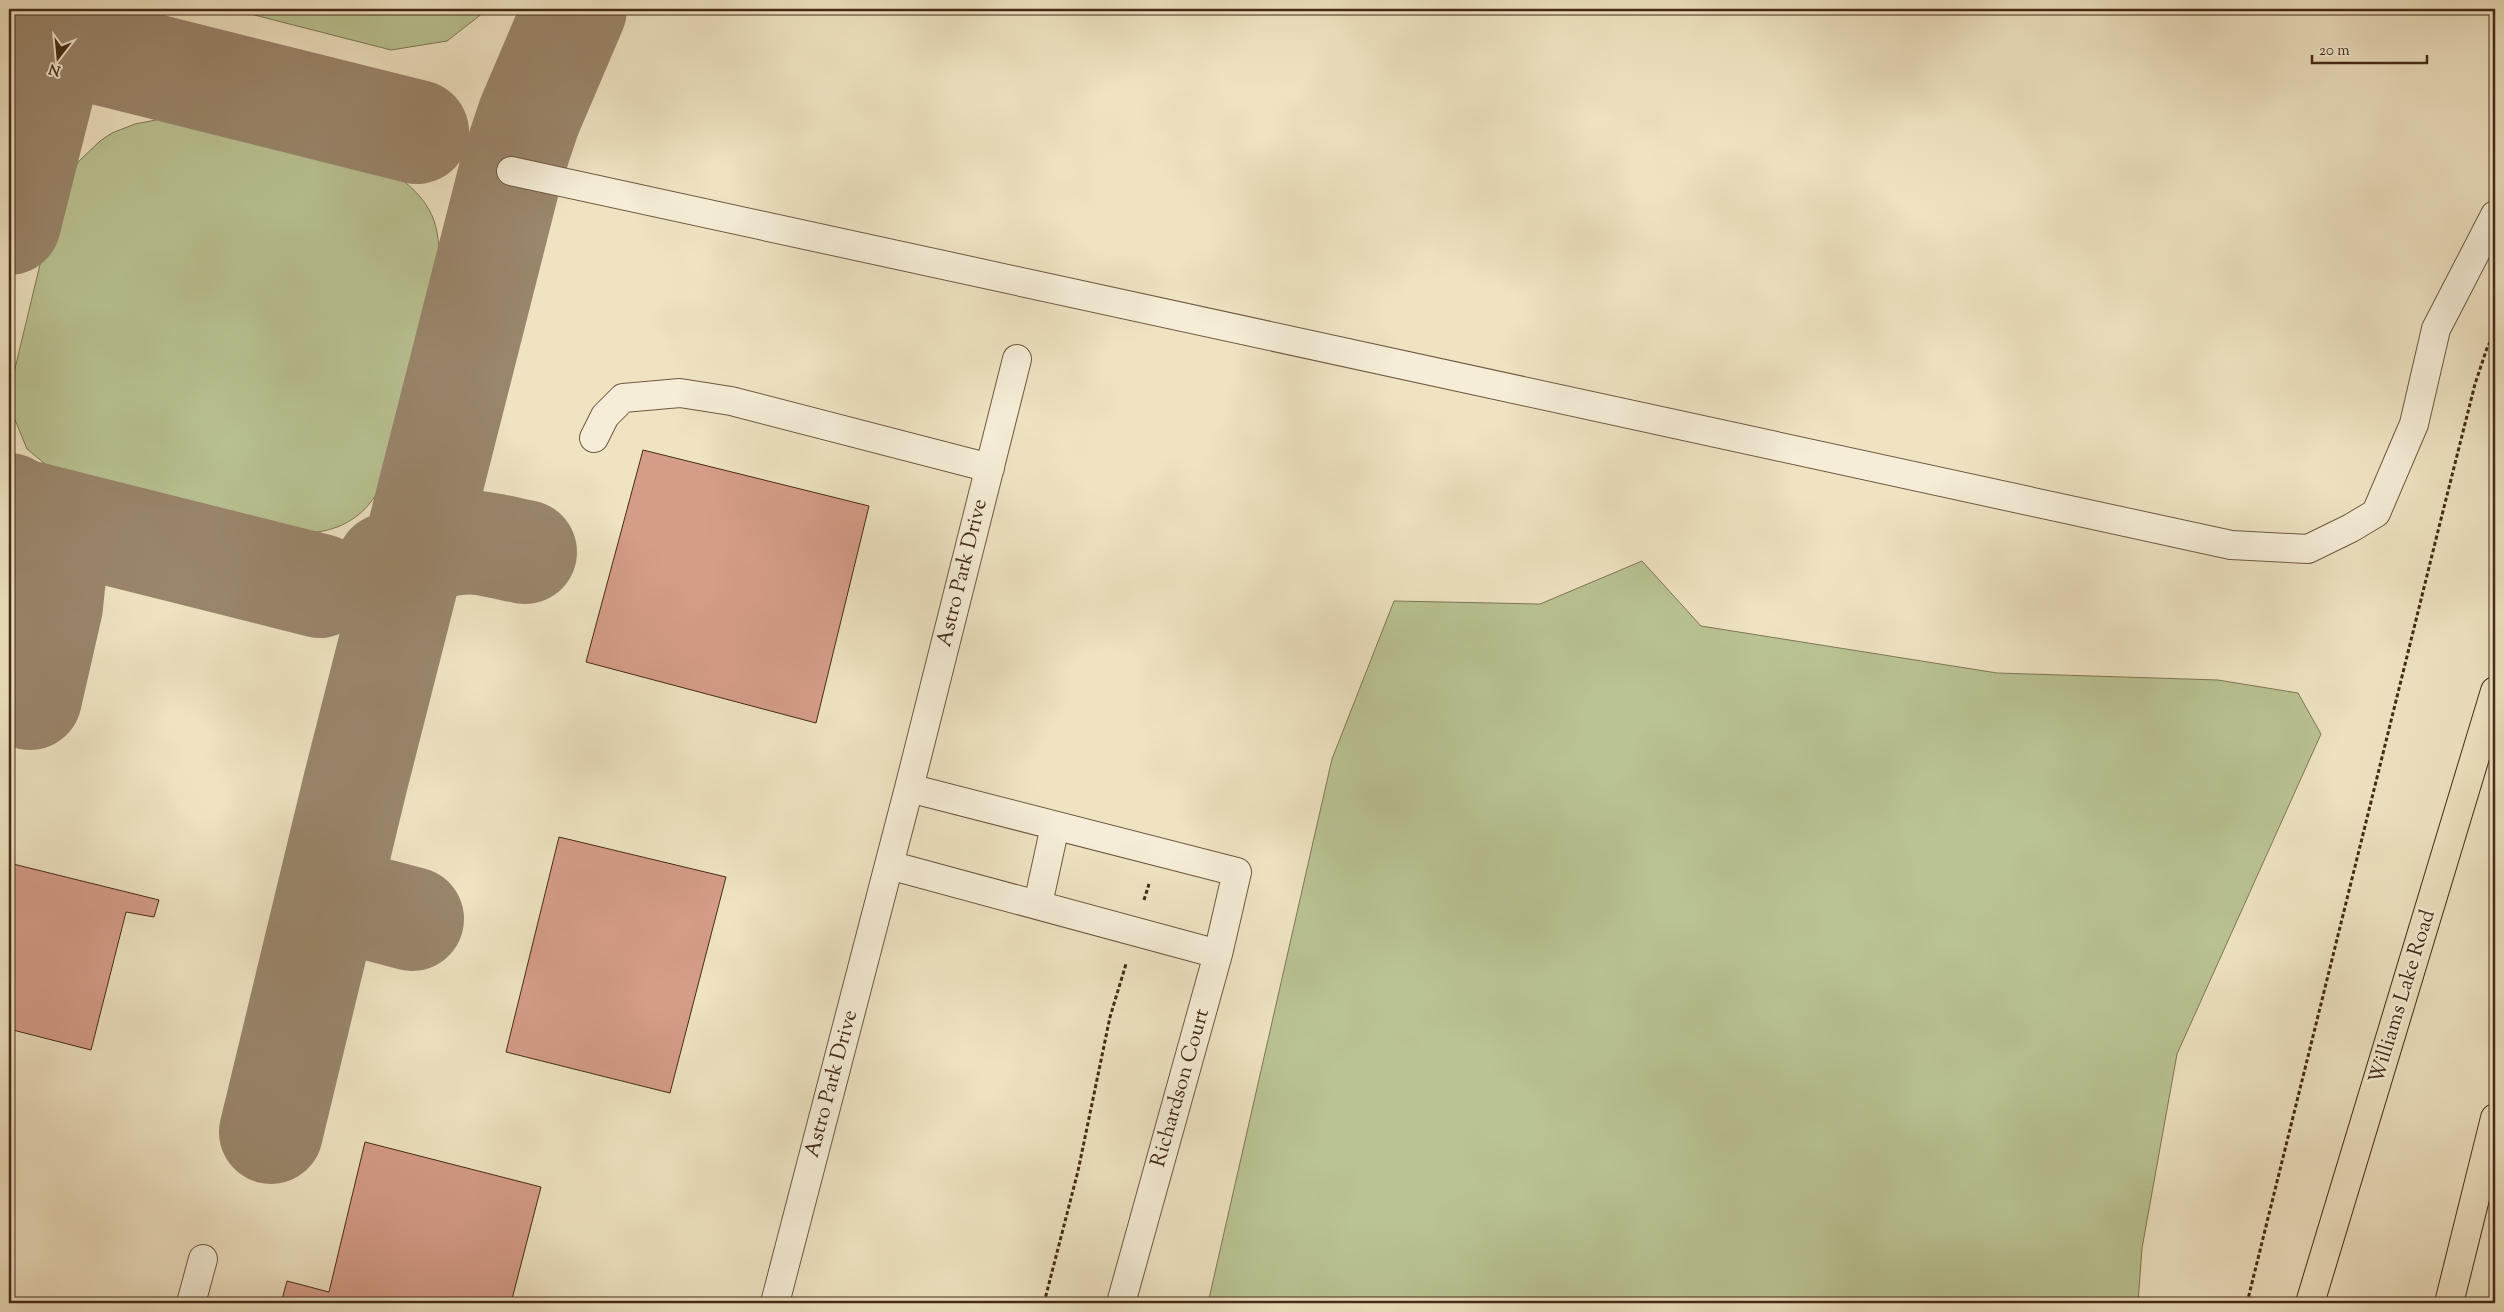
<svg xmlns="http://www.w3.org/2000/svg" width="2504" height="1312" font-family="'Sorts Mill Goudy',serif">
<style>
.green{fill:#bac393;stroke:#7f7654}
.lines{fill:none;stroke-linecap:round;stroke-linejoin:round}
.taxiway{stroke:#9a866c;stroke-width:104}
.building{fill:#d59c88;stroke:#442a16}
.minor-casing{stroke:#6f5841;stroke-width:30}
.major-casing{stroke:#442a16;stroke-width:30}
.path{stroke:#442a16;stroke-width:3;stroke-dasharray:4 2.5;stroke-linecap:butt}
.minor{stroke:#f5edd7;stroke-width:28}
.major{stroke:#efe3c2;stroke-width:28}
.labels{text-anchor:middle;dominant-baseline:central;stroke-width:4.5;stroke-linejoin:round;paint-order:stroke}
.street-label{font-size:21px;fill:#442a16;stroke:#f5edd7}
</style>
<rect width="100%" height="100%" fill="#efe3c2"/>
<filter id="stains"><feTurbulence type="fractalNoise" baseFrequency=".004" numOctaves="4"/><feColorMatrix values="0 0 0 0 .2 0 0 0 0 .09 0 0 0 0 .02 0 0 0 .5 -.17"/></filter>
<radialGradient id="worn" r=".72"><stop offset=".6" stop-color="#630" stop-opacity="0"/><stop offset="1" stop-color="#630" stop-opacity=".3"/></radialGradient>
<path class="green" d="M231,9H488L447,41L391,50Z
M161,119L190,121L392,172C432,201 442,223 438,272L387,469C374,516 336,538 288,532L91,485L55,472L27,449L13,415L12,381L56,198L79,161L100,141L112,133L135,124Z
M1642,561L1701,626L1997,673L2218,680L2298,693L2321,734L2177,1054L2142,1248L2138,1303H1208L1332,759L1394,601L1540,604Z"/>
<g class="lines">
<path class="taxiway" d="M9,30L417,132
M9,223L63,9
M9,505L44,540L54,577L51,606L30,698
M9,508L320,586
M388,565C416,553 447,540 479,543C494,545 510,549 525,552
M335,872L343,889L355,904L412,919
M271,1132L355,784L511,171L529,117L575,9"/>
</g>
<path class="building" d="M643,450L869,506L816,723L586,662Z
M559,837L726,877L670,1093L506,1052Z
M9,863L159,900L154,917L126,912L91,1050L9,1029Z
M365,1142L541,1187L511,1303H281L287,1281L329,1292Z"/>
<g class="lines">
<defs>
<path id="minor" d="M511,171L2231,545L2308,549L2351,528L2376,513L2414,424L2436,329L2495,215
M594,438L605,416L623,398L680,393L731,401L990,468
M909,788L1237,872L1218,954L1121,1303
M889,865L1218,954
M1038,904L1055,826
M191,1303L203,1259
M775,1303L909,788L1017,359"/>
<path id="major" d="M2310,1303L2495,691
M2449,1303L2495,1118"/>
</defs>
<use href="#minor" class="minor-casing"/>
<use href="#major" class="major-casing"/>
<path class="path" d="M1144,900L1149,884
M1044,1303L1078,1171L1110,1017L1126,964
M2247,1303L2438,531L2475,384L2487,348L2495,333"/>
<use href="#minor" class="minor"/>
<use href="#major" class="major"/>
</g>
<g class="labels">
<g class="street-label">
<text transform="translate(963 573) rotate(-76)">Astro Park Drive</text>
<text transform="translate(2403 997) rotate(-73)">Williams Lake Road</text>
<text transform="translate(832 1084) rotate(-75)">Astro Park Drive</text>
<text transform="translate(1181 1088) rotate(-74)">Richardson Court</text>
</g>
</g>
<rect width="2504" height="1312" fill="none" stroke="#efe3c2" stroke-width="30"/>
<rect x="10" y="10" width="2484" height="1292" fill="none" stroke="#442a16" stroke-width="2.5"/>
<rect x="15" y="15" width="2474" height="1282" fill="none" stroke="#442a16"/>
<g transform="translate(58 58) rotate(196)" stroke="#f5edd7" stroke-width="4" paint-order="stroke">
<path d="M0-4L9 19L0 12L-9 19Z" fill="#442a16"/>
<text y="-8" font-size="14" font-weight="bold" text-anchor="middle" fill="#442a16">N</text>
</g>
<path d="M2312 55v8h115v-8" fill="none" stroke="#442a16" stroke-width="2.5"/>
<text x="2319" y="55" font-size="15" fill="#442a16" stroke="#f5edd7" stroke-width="4" paint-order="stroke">20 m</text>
<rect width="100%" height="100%" filter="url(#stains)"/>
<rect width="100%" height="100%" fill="url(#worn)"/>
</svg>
